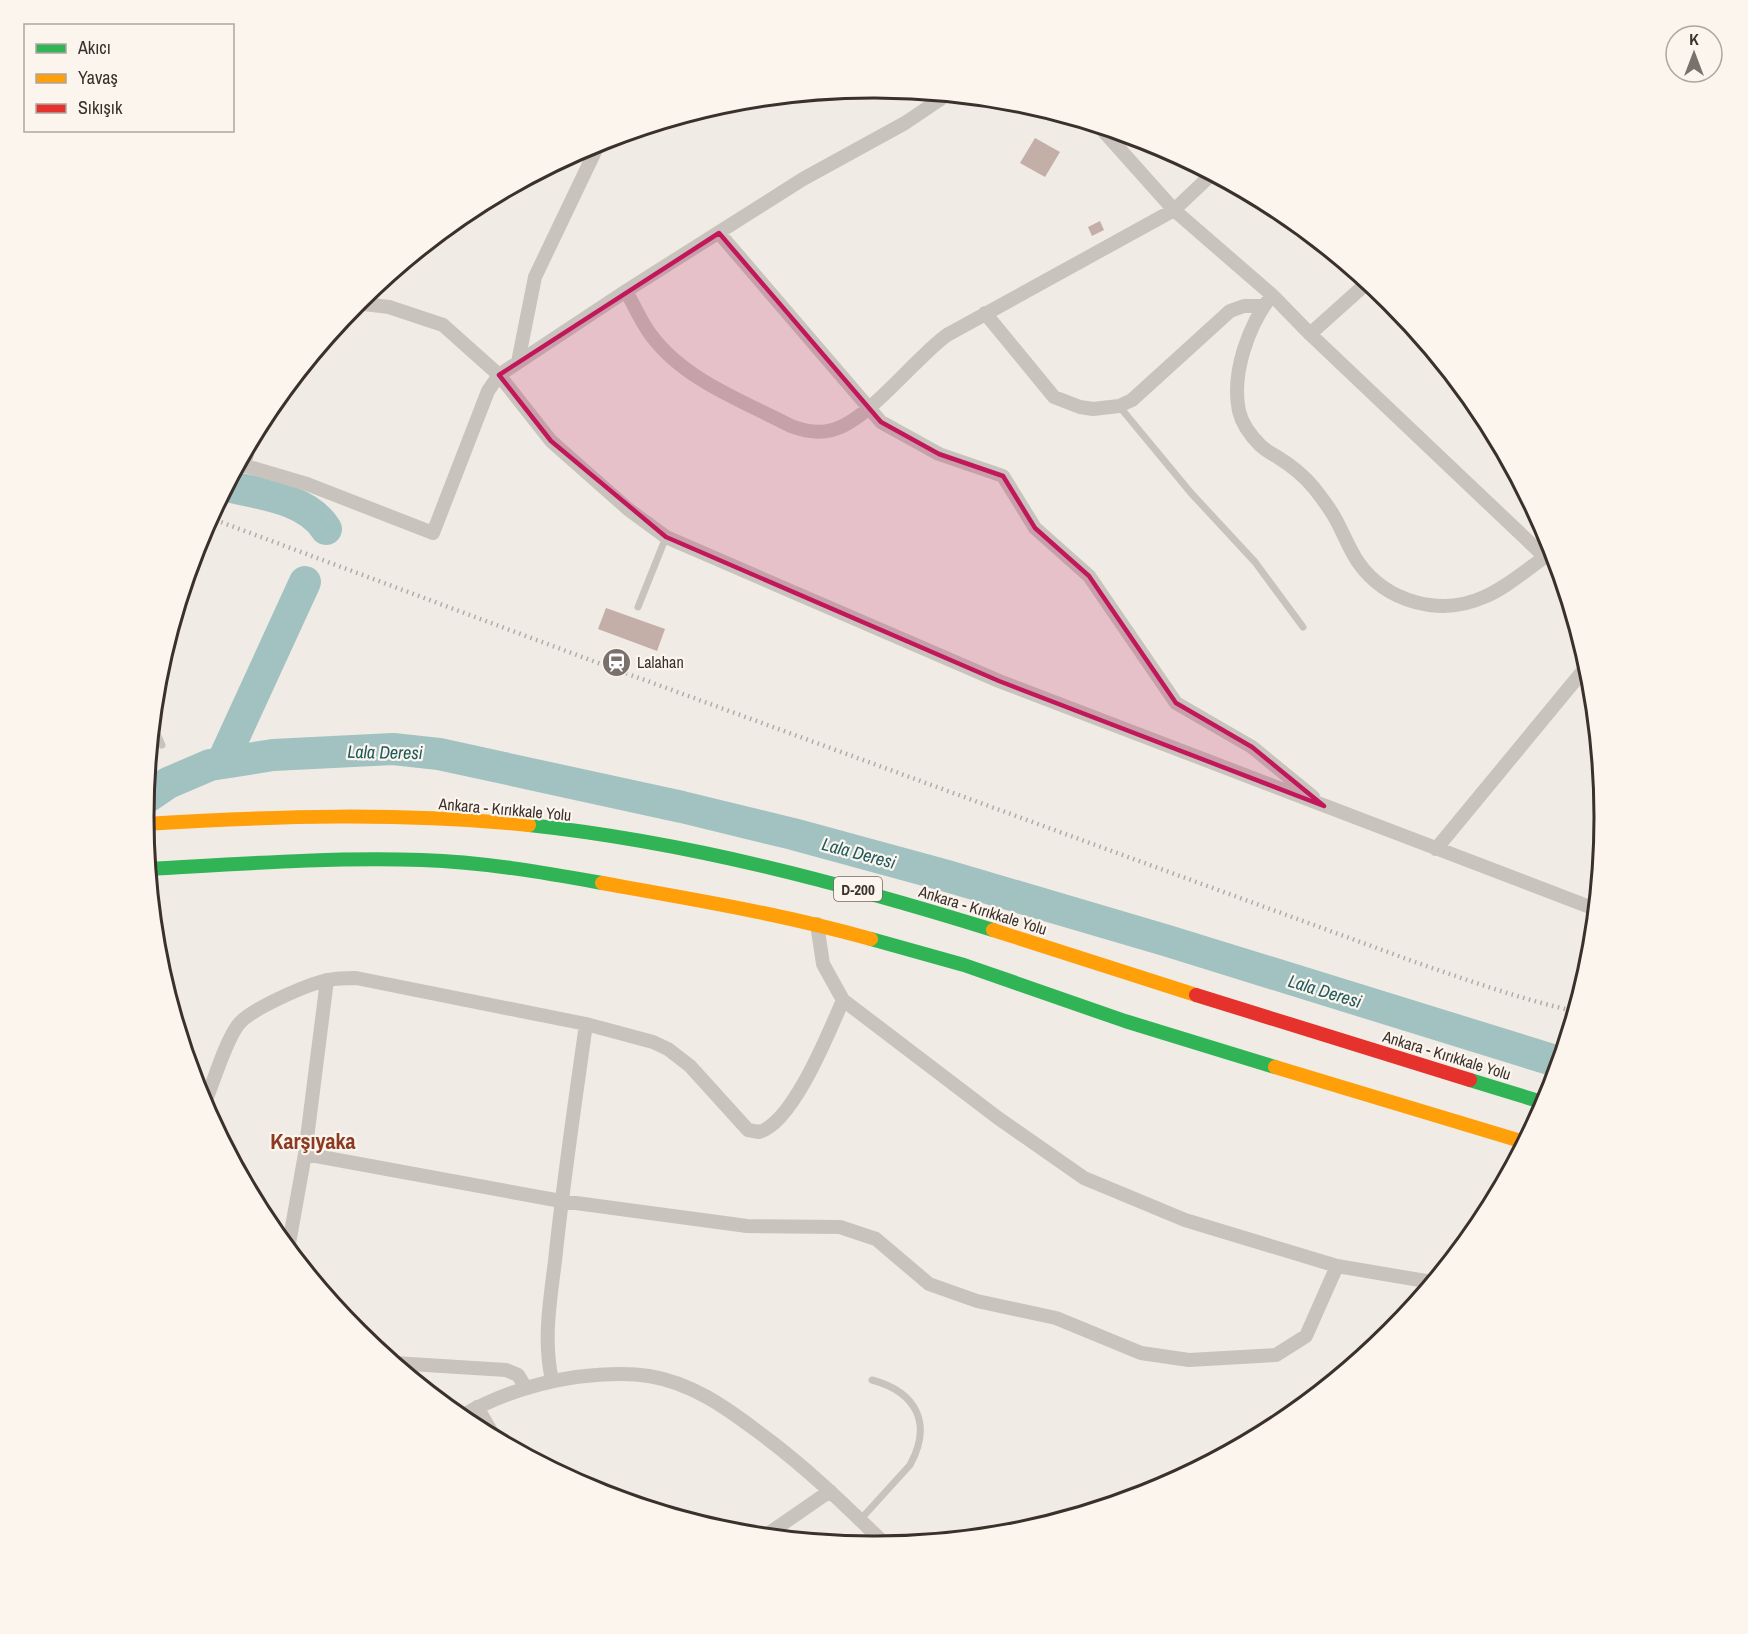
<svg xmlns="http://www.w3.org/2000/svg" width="1748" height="1634" font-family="'Archivo Narrow',sans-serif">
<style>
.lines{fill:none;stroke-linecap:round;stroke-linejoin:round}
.river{stroke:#a1c2c1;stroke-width:32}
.building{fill:#c3afa7}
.lane{stroke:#c9c3be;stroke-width:7}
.street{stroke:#c9c3be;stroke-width:14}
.fast{stroke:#30b455;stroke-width:14}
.slow{stroke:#ff9f0a;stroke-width:14}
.jam{stroke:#e5322d;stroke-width:14}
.rail{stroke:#b1aca8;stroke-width:4.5;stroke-dasharray:1.5 4.5;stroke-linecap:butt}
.marked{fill:#c2185b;fill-opacity:0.2;stroke:#c2185b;stroke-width:4.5;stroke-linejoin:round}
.labels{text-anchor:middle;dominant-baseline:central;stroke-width:4.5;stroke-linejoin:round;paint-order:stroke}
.shield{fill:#fbf5ee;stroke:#756b66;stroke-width:1.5}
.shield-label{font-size:15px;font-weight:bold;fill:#3b302b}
.poi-label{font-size:16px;fill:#3b302b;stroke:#fbf5ee;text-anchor:start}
.street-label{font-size:16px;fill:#3b302b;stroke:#fbf5ee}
.water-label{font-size:18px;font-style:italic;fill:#1f5a5e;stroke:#fbf5ee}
.district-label{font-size:22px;font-weight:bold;fill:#8c3b22;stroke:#fbf5ee}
.rim{fill:none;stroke:#3b302b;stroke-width:3}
</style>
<rect width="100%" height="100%" fill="#f0ebe5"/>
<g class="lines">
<path class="river" d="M227,486C259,494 307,498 326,529
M222,763L305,582
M149,796L168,783L210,765L273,755L393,749L439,754L682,807L793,834L947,876L1168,941L1559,1062"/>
</g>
<path class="building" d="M1035,138L1060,152L1045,177L1020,163Z
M1100,221L1104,230L1092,236L1088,227Z
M606,608L665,629L657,651L598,629Z"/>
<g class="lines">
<path class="lane" d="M1119,406L1191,493L1255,562L1303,627
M638,607L666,537
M153,725L162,745
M860,1520L910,1465C933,1423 916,1392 872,1380"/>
<path class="street" d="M1099,126L1174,210L1272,295L1310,334L1545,557
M719,233L881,422L939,454L1003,476L1035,528L1089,576L1176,703L1252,747L1313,797
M626,291C634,305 641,322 651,335C684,380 743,401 791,426C804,431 818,434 832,430C867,422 915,358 947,335L1174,210L1212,174
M1272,295C1249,324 1231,373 1239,411C1242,424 1251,436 1260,445C1266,451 1273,454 1279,458C1292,466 1304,476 1314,488C1321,497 1329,507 1335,518C1343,532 1349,549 1358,562C1386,602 1440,617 1484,597C1506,588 1526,570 1545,557L1552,550
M356,303L389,307L443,325L499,375L551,441L628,509L666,537L999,681L1595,909
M985,313L1054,397L1080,407L1093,409L1119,406L1132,400L1230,311L1244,306H1263
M1310,334L1368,282
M518,362L535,277L600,141
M239,464L307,484L433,533L488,391L499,375L626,291L803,179L905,123L948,94
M244,466L249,445
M1436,849L1587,666
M817,924L823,964L843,1000L998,1118L1084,1178L1185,1220L1337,1266L1432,1282
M204,1105C213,1084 225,1042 238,1025C250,1009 308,984 328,980C338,978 346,978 356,978L586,1024L653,1042L668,1049L690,1066L748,1130L759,1132C793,1123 829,1032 843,1000
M305,1154L561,1201L747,1226L840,1227L876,1239L929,1284L977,1301L1056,1318L1141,1353L1189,1360L1276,1355L1306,1336L1337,1266
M288,1249L305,1154L327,980
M394,1363L506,1370L518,1375L526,1388
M552,1380C543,1341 550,1301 555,1261C563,1182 575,1103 586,1024
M477,1407L495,1438
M460,1417C496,1396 535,1383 576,1377C600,1374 625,1372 649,1376C691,1383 724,1406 757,1431C804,1465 845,1505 887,1546
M765,1536L830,1491"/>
<path class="fast" d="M529,825C688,842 841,883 993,930
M149,869C239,864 331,857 422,860C482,862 542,872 602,883
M871,939L964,965L1125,1021L1275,1067
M1470,1080L1545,1103"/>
<path class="slow" d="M145,824C273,816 401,812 529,825
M602,883C692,899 782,914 871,939
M993,930L1196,995
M1275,1067L1524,1142"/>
<path class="jam" d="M1196,995L1470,1080"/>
<path class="rail" d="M210,518L609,667L1415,962C1467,980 1520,999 1574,1011"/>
</g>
<path class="marked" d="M719,233L881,422L939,454L1003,476L1035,528L1089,576L1176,703L1252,747L1324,806L999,681L666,537L551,441L499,375Z"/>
<defs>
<symbol id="station-disc" viewBox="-11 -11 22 22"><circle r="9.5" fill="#7a716c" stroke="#fbf5ee"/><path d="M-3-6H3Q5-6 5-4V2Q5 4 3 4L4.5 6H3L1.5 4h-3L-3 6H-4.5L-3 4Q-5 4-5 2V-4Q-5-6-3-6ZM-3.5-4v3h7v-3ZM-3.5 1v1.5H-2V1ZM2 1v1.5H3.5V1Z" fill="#fff"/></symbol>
</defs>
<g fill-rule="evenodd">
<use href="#station-disc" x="600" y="646" width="33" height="33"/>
</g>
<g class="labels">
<rect class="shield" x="834" y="877" width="48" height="24" rx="4.5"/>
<g class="shield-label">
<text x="858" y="889">D-200</text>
</g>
<g class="poi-label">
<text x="637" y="662">Lalahan</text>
</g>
<g class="street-label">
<text transform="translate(505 809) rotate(5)">Ankara - Kırıkkale Yolu</text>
<text transform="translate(983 910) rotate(17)">Ankara - Kırıkkale Yolu</text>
<text transform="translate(1447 1055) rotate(17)">Ankara - Kırıkkale Yolu</text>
</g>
<g class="water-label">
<text transform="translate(385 752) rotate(1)">Lala Deresi</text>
<text transform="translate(859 853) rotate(15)">Lala Deresi</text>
<text transform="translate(1325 991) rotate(17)">Lala Deresi</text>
</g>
<g class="district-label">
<text x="313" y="1141">Karşıyaka</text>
</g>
</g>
<path d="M0 0H1748V1634H0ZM873 98H875A719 719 0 0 1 1594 817V817A719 719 0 0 1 875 1536H873A719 719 0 0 1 154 817V817A719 719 0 0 1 873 98Z" fill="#fbf5ee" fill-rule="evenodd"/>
<path class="rim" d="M873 98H875A719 719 0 0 1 1594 817V817A719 719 0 0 1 875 1536H873A719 719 0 0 1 154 817V817A719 719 0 0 1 873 98Z"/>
<rect x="24" y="24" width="210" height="108" fill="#fbf5ee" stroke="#aea6a0" stroke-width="1.5"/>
<rect x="36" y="44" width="30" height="9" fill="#30b455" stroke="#aea6a0" stroke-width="1.5"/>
<text x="78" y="54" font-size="18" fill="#3b302b">Akıcı</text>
<rect x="36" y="74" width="30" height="9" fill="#ff9f0a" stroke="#aea6a0" stroke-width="1.5"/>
<text x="78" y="84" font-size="18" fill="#3b302b">Yavaş</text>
<rect x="36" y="104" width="30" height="9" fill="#e5322d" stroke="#aea6a0" stroke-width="1.5"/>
<text x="78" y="114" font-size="18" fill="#3b302b">Sıkışık</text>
<g transform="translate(1694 54)"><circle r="28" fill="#fbf5ee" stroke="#aea6a0" stroke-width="1.5"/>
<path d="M0-4.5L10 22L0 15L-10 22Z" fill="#7a716c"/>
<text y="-9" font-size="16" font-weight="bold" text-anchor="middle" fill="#3b302b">K</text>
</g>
</svg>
